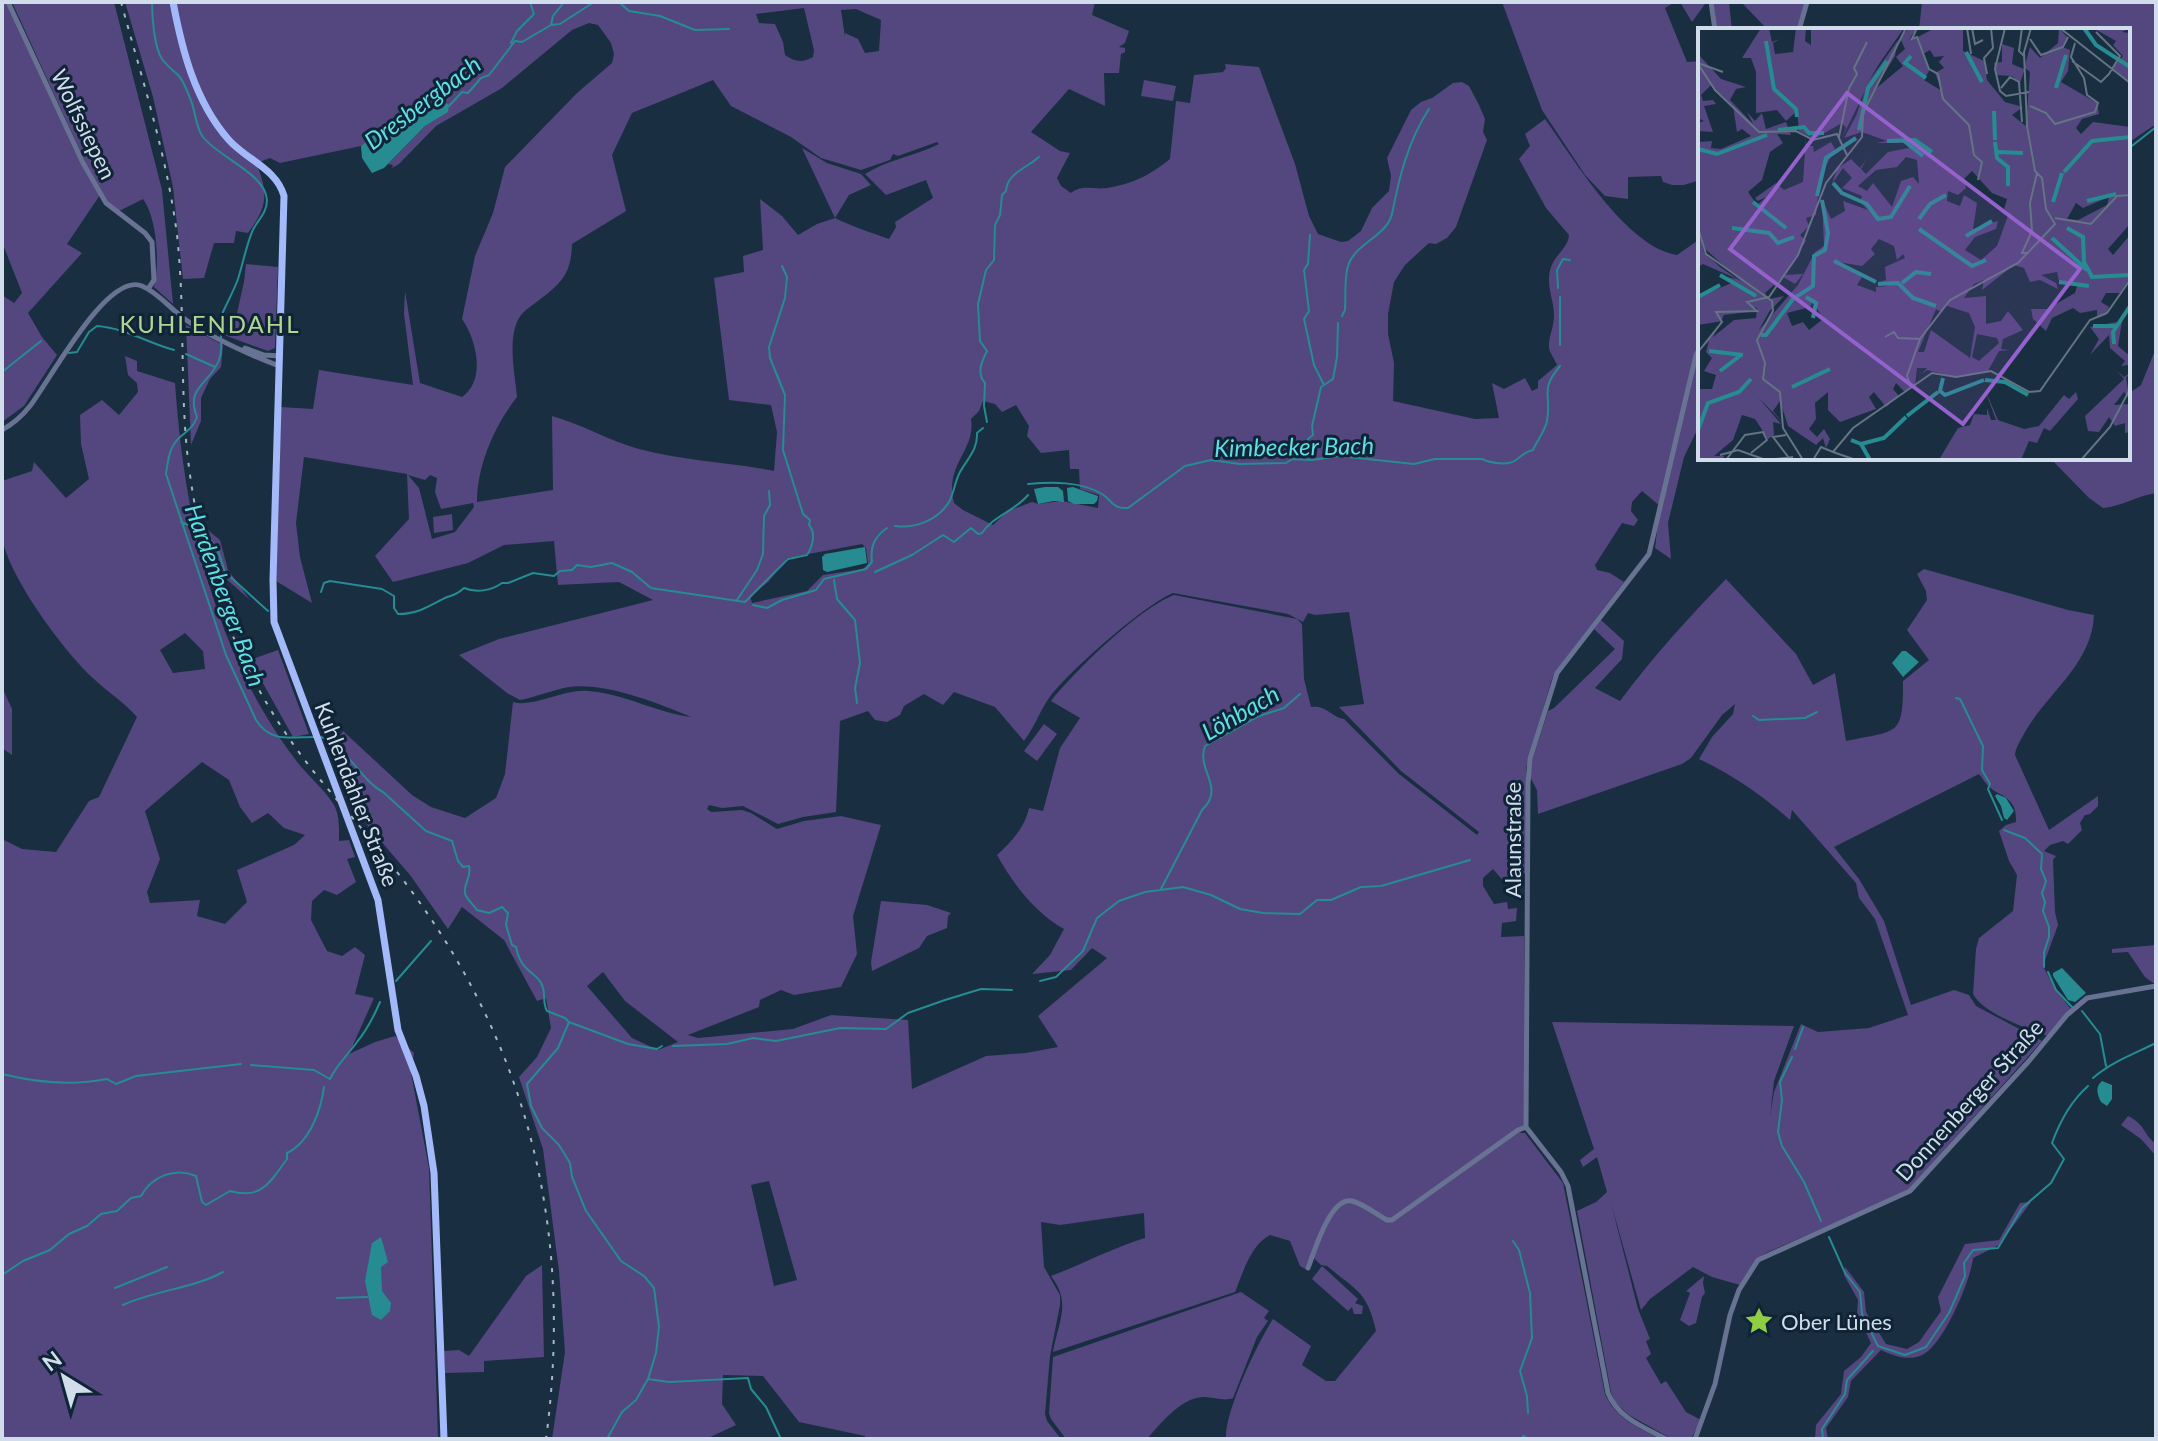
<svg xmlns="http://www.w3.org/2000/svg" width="2158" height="1441" font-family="Lato,sans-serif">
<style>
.green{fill:#54467f;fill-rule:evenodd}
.water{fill:#268c92}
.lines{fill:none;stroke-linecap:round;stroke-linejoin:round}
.stream{stroke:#268c92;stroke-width:2}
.minor{stroke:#687292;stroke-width:5}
.major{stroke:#a4b9fa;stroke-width:7}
.rail{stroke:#a8b6c4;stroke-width:2;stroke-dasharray:4 8;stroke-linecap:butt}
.labels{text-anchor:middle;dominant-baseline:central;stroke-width:6;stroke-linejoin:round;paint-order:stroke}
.street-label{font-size:22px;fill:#d1ddea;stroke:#0f2436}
.poi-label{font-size:22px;fill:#d1ddea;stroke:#0f2436;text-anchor:start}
.water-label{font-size:24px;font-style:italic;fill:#5cdfe6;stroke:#0f2436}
.neighbourhood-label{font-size:24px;letter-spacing:2px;fill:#b2d691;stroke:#0f2436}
.inset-river{fill:none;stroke:#268c92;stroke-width:4}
.inset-road{fill:none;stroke:#637484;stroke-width:2}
.view{fill:#9561cc;fill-opacity:0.15;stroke:#9561cc;stroke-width:4}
.inset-edge{fill:none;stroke:#d1ddea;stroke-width:4}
</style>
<rect width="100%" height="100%" fill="#192e40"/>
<path class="green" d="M2,2H6L100,195L67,244L82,253L28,313L42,337L57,355L24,406L2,422V295L14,303L22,293L2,242Z
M12,2H114L162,190L173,304L154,287C160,264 157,218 143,199L119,211L108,202L86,164Z
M125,2H1095L1092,15L1129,31L1125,43L1119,47L1125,48V52L1121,54L1119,73H1104L1105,106L1069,89L1031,132L1060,151L1070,153L1057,178L1061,186L1071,193C1083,184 1093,190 1107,188C1133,184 1150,175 1170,159L1176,101L1190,103L1194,75L1223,72L1226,68L1225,64L1259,67L1295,164L1309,216L1318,234L1341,242L1348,241L1361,231L1372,208L1389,191L1391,176L1387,158L1411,110L1421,102L1432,98L1453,83L1462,82L1469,86L1479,105L1485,119L1483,132L1487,140L1456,227L1447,238L1436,244L1429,243L1405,265L1394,282L1388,314V334L1394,363L1393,401L1475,419L1499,418L1492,383L1504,389L1525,378L1532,391L1538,388V381L1557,365C1555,360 1550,353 1549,348C1548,338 1554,327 1554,316C1554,299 1545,285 1551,267C1555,255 1568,248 1569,235L1546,208L1519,159L1530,146L1525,134L1545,119C1574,159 1626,247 1677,255L1700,239V424L1684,457L1668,523L1671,559L1655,548L1660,506L1642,491L1632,502L1631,511L1638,520L1634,526L1622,523L1595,565L1597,570L1610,573L1624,582L1555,672L1551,682L1526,768V873L1505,883L1493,869L1483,878V886L1494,904L1507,902L1508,909L1517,908L1516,921L1502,923L1501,937L1524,936V1127L1520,1133H1525L1563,1183L1605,1394C1616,1419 1638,1427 1660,1439H1226C1224,1413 1258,1342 1273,1319L1311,1346L1302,1365L1326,1381H1335L1376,1331C1367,1291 1357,1291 1327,1266L1321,1265L1311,1255L1305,1269L1300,1266L1290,1241L1270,1235C1250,1245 1242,1276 1235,1292L1053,1352C1058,1322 1072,1303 1051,1276C1083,1264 1112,1248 1145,1238L1144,1213L1060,1225L1041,1222L1044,1267L1060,1295V1305L1050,1356L1045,1414L1047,1421L1061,1439H865V1436L799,1422L763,1376L723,1375L722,1404L736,1425L706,1439H552L565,1352L559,1271L543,1149L519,1077L537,1057L551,1028L546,998L537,1001L504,940L462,907L448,929L410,875L349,804L324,733L336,742L343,731L412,795L431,807L465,818L496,798L505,774L513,702C533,708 563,689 587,691C623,693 657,713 691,717C658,703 605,682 569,687C552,690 536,697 520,700L507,693L459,655L499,639L653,600L619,582L558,585L554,541L504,545L468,563L393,582L375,556L409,519L407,474L304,457L296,523L300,557L312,603L276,581L281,407L313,409L319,370L413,385L404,314L405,291L420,383L462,397C486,380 477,341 462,319L475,256L493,213L505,167L577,93L612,63L614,54L611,43L598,25L589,23L572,30L502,88L436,126L399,164L392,168L393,165L388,164L425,126L447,112L434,104L426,111L410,113L387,124L361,146L280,163L270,158L262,161L258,168C269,195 266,209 248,233L236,231L234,243H214L204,278L183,279L173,187L153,97ZM804,8L814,50L813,57C802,63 795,62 785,55L783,42L775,24L759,23L756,14ZM856,9L881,20L879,51L865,53L858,39L845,33V37L841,10ZM713,80L731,106L791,137L821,158L861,170L890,160L893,154L898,156L937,142L939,144C915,156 887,160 865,174L886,195L926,180L933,198L895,222L896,227L889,239C870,232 853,227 835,218L849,195L871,185L861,174L827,163L802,148L835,218L817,224L798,235L782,216L760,199L763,250L743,256L744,272L714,278L729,400L771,405L777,432L774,471C729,462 684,461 639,449C609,441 582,424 552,416L553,490L477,502C477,465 495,425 517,397C515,374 508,343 517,322C521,313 527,309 534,304C560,284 571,277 572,244L626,211L612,155L632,113ZM983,401L995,404L1002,412L1016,405L1029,426L1027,436L1041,453L1069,450L1070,469H1079L1080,489L1099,495L1098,508L1062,501L1038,504L1032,502L1008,511L993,525L963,510L954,503C944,464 976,451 971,419L979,411ZM408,475L425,480L430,475L437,478L435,492L441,509L473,503L474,507L455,532L432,539L419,488ZM862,544L866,548L868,564L863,569L823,575L807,591L752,603L750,596L768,582L787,558ZM1173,593L1288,614L1303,622L1308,613L1315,615L1349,612L1364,704L1339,707L1401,771L1479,832L1477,835L1399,774L1344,719C1331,717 1327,705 1311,707L1304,679L1302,624L1297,619L1174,595C1138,609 1076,670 1051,701L1080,718L1060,748L1043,811L1029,808C1025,827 1011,843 997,855C1014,885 1034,912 1064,929L1050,955L1032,974L1071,970L1092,948L1107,958L1038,1016L1058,1047L1026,1053L986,1056L912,1089L908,1020L831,1015L793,1029L698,1038L688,1035L759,1007L760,1000L781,990L794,995L841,987L857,954L853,916L881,825L841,816L804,821L777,829L751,813L742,810L711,812L707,809L709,805L722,808L743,806L778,824L803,817L836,812L840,721L868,711L875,720L887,722L900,715L904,706L924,694L943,705L954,692L995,707L1024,741C1035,726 1040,711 1049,698C1067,673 1145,604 1173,593ZM603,972L625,1001L678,1042L658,1050L632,1038L587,986ZM769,1181L797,1280L774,1286L751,1185Z
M1502,2H1675L1665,8L1687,62L1700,61V180L1684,185H1672L1663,182L1661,176L1628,177V199L1605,196L1585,175L1542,110Z
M1680,2H1711L1705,4L1692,22Z
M1712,2H1729L1732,30H1716Z
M1741,2H1806L1797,30H1768Z
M1922,2H2156V124L2128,143V30H1919Z
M1144,80L1176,86L1173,101L1141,96Z
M246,264L278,267L275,348L268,351L224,335H232L244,282Z
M186,325L223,345L221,367L210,379L201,398V421L191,445Z
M2156,348V493C2137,496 2122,506 2103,508L2089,498L2050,458H2128V394L2141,385Z
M125,356L137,361V371L175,383C182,482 199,579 241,669C256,701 276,735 298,763C309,777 325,790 334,805C340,816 339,830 339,841L349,840L355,857L347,859L356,882L337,895L324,890L312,901L311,920L327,951L342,956L355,947L365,955L355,994L374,998L349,1054L375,1042L395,1036L414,1053L411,1073L429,1168L438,1439H2V839L22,849L56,852L89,801L99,797L137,717C124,702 109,693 95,680C65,653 12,581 3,542C0,523 2,500 2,481L32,471L34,462L66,498L89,479L81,444L80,415L102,400L119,415L138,392L137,383L128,375ZM185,633L203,651L205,669L173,673L160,650ZM202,762L229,780L240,807L252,823L268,813L284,828L305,835L294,845L237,870L247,902L225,924L197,916L200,900L150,903L147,892L160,859L145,811Z
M452,514L453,530L434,533L433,517Z
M203,526L220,540L228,570L250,600L215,569Z
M1924,569L2068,610L2094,615C2092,664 2048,692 2025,732C2021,740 2016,746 2015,755L2049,830L2098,796V806L2090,814L2085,815L2080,823L2082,830L2068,844L2063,841L2050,845L2044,851L2056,856L2053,860L2055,912L2058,925L2043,966L2056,991L2071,1009L2047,1036C2026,1028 1984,1014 1973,994L1976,949L1979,938L2013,911L2017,875L2009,861L1999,831L2006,825L2016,822C2017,802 2007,798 1993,790C1987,786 1983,779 1979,774L1834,847L1859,879L1884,921L1911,1005L1954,990L1969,995L1976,1006L2042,1041L1909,1189L1898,1195L1766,1253L1757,1259L1740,1285L1712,1277L1693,1267L1650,1299L1641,1310L1611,1203L1638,1309L1650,1339L1646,1341L1651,1354L1646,1358L1661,1384L1666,1381L1686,1412L1701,1420L1691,1439H1672L1629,1415L1615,1402L1611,1392L1577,1211L1596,1202L1607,1192L1597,1157L1583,1167L1580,1160L1594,1149L1552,1022L1794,1026L1774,1081L1770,1117L1774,1092L1801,1024L1818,1032L1869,1028L1908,1015L1875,919L1859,898L1856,883L1792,810L1790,820C1762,795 1733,775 1699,759L1712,737L1733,714L1735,704L1722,715L1691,758L1682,764L1538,814L1537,790L1530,777L1532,761L1548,711L1554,708L1615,649L1594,629L1601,620L1624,641L1622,659L1595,688L1620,701C1652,658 1688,618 1726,579L1796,654L1813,685L1835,673L1846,741C1899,730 1903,737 1903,681L1929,660L1907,630L1927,600L1926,591L1917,574Z
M278,650L309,734L293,737L250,660Z
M2,687L12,709V755L2,748Z
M1044,724L1057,734L1037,761L1024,751Z
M881,901L927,905L951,913L948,916L947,928L927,936L919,948L872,971L871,962Z
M2156,945V985L2145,977L2128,952L2112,953V949Z
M2128,1116C2147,1126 2142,1133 2156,1144V1156L2141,1139L2121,1125Z
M2031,1202L1999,1245L1973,1258C1971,1280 1944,1343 1924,1354C1910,1362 1894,1356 1881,1350L1851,1381L1848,1397L1826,1428L1828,1439H1815L1816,1425L1841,1394L1844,1371L1861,1357L1871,1343L1857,1314L1858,1300L1844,1275L1845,1267L1864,1292L1866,1312L1886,1344L1907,1349L1919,1342L1941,1311L1938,1297L1965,1244L1999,1240L2020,1203Z
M542,1265L544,1357L484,1361V1372L445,1373L444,1351L459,1350L469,1356L526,1276Z
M1322,1266L1358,1299L1355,1303L1363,1306L1362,1314H1354L1352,1307L1348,1311L1312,1279Z
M1704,1276L1703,1283L1705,1293L1702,1297L1696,1323L1689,1326L1680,1320L1690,1293L1686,1291Z
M1241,1292L1269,1311L1264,1318L1268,1321L1257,1337L1233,1398C1223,1402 1213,1396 1202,1397C1180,1399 1160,1424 1147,1439H1066L1051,1419L1049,1413L1053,1357Z"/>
<path class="water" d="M441,100L449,105L448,112L425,126L384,168L372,173L362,158L361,146L387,124L410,113L426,111Z
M1045,487H1058L1063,491L1064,502L1054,501L1038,504L1034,489Z
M1073,487L1098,496L1097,501L1094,504H1074L1068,501L1067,488Z
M865,547L867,563L827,572L823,570L822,557L825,554Z
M1902,651H1906L1919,662L1903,677L1892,663Z
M1997,794L2006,798L2014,811L2007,820L2004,818L2001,806L1995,796Z
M2062,968L2086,993L2075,1002L2068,1000L2053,976V973Z
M2102,1081L2112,1085V1099L2107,1106L2101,1102C2097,1094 2095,1087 2102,1081Z
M381,1237L388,1262L381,1267L382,1291L391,1303L390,1311L381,1320L372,1315L365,1281L372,1243Z"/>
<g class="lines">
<path class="stream" d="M152,2C152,16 154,47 162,59C167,66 173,70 179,76C184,82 187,91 190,98C196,111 195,127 203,137C218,157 266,174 267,200C267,214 257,220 252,232C246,247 243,263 238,279C234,290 228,301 223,312C217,327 225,345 219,360C210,384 185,387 197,417C193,428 188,430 180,437C169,447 168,460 166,474L226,655L256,720C270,743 291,737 314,737
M603,2L620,3L629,11L660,16L695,30L729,29
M551,25L560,24L594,2
M511,43L517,31L534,14L530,2
M449,106L462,92L468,93L481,78L489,75L515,41L522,42L551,25L553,16L564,2
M2128,149L2156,127
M1310,235L1308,264L1304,270L1309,311L1304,319L1314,365L1324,385
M1558,288L1557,270L1563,259L1570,260
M1342,316L1345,310C1346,296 1344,279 1348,266C1354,244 1387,236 1392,214C1399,178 1408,141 1429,109
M1560,345V297
M69,353L77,352L89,332L97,326C125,328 148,343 174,350
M186,354L215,367
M2,372L41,341
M987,422L984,406L985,383C976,373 982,361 987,351L980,341L978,304L986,270L994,260L995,225L1000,215L1002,195L1006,191C1007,173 1027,168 1039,157
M1307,460L1311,453L1307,448L1308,439L1313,435L1312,426L1321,387L1333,379L1337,357L1338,323
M1028,484C1051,482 1081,481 1102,494C1113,501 1112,509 1128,508L1185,466L1211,460L1240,464L1286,463L1292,459L1312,460L1339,456L1414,464L1435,459H1482C1490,463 1508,466 1516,460C1523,455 1524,452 1533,450C1537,441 1545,431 1547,421C1552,394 1539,391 1560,366
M181,522L191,526
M895,526C915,529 938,520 949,502C954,493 955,481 960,472C968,458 978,449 977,433L983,428
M204,532L217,548L225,572L268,611
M875,572L912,555L943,535L954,542L971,528L978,534L982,533C993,516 1015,511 1028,495
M834,580L837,599L855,620L860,663L855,688L857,703
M321,592L324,583L330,581L382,589L394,596V608L398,614C416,614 426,608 441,600C451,594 453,598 464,588C476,593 491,591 502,583H508L533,573L554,576L560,571L572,570L577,565L591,567L612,563L632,572L651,588L745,602L788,559L807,555C813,546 816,533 809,525L810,520L803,514L783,450L785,395L770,358L769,347L785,298L787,277L782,266
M737,600L757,570L763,554L764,516L770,505L769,491
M753,605L767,608L782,600L816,590L824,579L866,569L872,562C870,547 874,537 887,528
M1956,698L1960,699L1983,746L1982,770L1990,784L1988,789L2002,820
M1753,716L1759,720L1805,718L1817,712
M321,737C347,746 362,782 383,792L426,831L452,841L458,861L463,867L469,866C472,877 463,884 465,893C466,899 474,905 477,910L489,913L502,907L508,913L506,925L512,945L516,947C522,975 537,971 542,985C546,993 542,1002 547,1011L565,1018L569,1022L558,1048L527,1084L531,1106L542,1128L559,1145L570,1163L572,1177L586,1211L621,1261L644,1276L654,1288L659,1327L656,1353L648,1379L636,1400L622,1412L607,1439
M2004,830L2025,838L2042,854L2041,869L2046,881L2042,893L2045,902L2043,911L2049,927V937L2044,952V967
M1161,889L1202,810C1226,787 1196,771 1205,746L1259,716L1284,708L1300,694
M2048,972L2056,990L2072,1007
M396,981L431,941
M1040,981L1056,977L1083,951L1097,918L1119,901L1145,892L1183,887L1211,895L1240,909L1263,913L1300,914L1317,900H1331L1361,887L1381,886L1470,860
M2082,1011L2100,1034L2106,1066
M569,1022L628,1044L657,1049L662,1046
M673,1046L727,1044L753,1038L776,1041L840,1028L886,1029L908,1013L945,1000L981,989L1012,990
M1795,1049L1803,1027
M1792,1057L1780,1082L1782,1100L1778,1132L1782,1146L1804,1182L1821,1221
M251,1065L314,1070L330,1079C337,1064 348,1055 357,1042C367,1030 374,1016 380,1002
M2,1074C38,1083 71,1086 107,1079L116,1084L136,1076L241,1064
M2093,1078C2111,1062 2134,1054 2156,1043
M1829,1237L1845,1273L1860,1292L1862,1314L1878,1346L1905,1355L1926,1347L1949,1313L1965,1276L1964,1263L1973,1250L1998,1248L2022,1208L2051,1183L2064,1159L2052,1143C2060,1121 2070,1102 2088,1086
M1513,1241L1519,1250L1530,1293L1532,1338L1520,1371L1527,1396L1528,1413
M2,1275L23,1261L50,1250L69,1234L87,1226L101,1214L117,1211L131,1198L141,1196C152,1176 175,1167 196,1176L202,1202L206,1205L230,1191C262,1200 270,1182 287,1159V1153C310,1142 321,1110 324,1087
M115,1288L167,1267
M337,1298L367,1297
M123,1305C155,1290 192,1289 223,1272
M648,1379L669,1382L748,1378L751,1389L766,1407L781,1439
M1523,1436L1529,1439
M1823,1439L1822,1429L1845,1394L1847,1380L1873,1351"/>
<path class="minor" d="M8,2L83,163L106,203L145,233L152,242L154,280L148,289
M1711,2L1715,30
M1799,30L1807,2
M245,348L264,355L280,356
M2,430C13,424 22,416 30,406C49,382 107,271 142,286C159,293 171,310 186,320C214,339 248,354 279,366
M1308,1268C1314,1253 1330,1196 1352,1201C1364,1204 1376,1214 1387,1220H1392L1518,1130L1526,1127
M1666,1439C1644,1427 1618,1418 1608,1393L1568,1186L1561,1172L1526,1127L1528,783L1530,759L1557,673L1649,554L1696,355L1700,348
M1695,1439L1715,1384L1730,1315L1739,1290L1758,1260L1910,1191L2029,1061L2067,1015L2087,998L2156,986"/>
<path class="major" d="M173,2C182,50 195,101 228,139C246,160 276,168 284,196L273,580L274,622L378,900L398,1030L416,1076L424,1106L434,1173L444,1439"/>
<path class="rail" d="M121,2C142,79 167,156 177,235C185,307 180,380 187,451C192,495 200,539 213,580C234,652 271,719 318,777C344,809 372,839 397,872C528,1040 574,1229 546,1439"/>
</g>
<defs>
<symbol id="sight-bare" viewBox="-9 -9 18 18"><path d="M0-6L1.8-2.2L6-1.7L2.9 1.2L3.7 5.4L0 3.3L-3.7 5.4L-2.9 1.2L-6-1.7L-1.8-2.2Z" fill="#8fcd42" stroke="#0f2436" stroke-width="2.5" paint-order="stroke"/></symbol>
</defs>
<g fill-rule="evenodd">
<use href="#sight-bare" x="1739" y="1301" width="40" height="40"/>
</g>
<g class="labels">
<g class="street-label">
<text transform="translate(84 124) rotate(64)">Wolfssiepen</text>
<text transform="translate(357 794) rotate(69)">Kuhlendahler Straße</text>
<text transform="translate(1512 840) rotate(-90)">Alaunstraße</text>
<text transform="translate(1969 1100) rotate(-48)">Donnenberger Straße</text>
</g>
<g class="poi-label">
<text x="1781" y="1321">Ober Lünes</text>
</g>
<g class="water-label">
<text transform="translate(422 102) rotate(-37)">Dresbergbach</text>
<text transform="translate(1294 446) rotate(-1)">Kimbecker Bach</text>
<text transform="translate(226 595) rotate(70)">Hardenberger Bach</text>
<text transform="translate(1240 712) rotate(-30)">Löhbach</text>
</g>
<g class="neighbourhood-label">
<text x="210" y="323">KUHLENDAHL</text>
</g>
</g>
<g transform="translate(1698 28)">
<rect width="432" height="432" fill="#192e40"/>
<path d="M63,0H71L74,14L82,11L75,15L77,26L95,24L98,0H108L107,13L113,17V0H206L181,36L171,53L200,12L197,28L176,62L205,38L198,29L207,21L202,10L211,0H219L210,13L218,4L214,12L237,0H265V23L286,33L289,52L307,74L325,79L314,87L328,98L332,44L327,40L322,55L314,48L298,47L296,35L304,34V16L316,20L314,36L326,41L332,19L342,30L360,15L361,0L369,9L364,19L372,22L370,43L363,54L399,75L401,86L384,91L378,100L383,106L395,94L432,99V196L410,221L415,227L432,207V250L422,265H408L403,274L411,279L408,287L399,290V282L382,285L375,280L354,290L348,303L335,291L333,281H349L377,265L379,258L361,253L359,244L343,247L358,255L360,261L342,252L332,254L326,240L316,237L284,262L286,252L276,256L266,270L288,268V296L303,293L310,283L325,302L305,311L303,321L311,322L301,323L290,343L258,349L229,342L224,346L229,340H219L217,357L207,364L198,355L195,361L201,368L188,379L176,364L171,369L178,381L142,394L130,382V364L117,375L118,391L111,401L119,409L126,401L132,411L128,420L125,410L118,417L90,398L82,373L75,383L86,396L60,369L83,396L75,394L76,407L70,411L57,391L44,387L35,412L16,428H26L25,432H0V361H14L18,347L6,343L14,330L8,324L11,313L0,325L25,293L0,297V269L36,254L28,249L39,251L5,236L0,239V201L6,224L22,239L44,254L6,220L0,199V114L14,113L13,120L23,121L53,108L44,101L39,104L35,78L13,57L3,67L5,73L15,72L18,76L6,78L15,104L0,103V95L6,93L0,90V26L23,51L48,59L38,61L32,72L55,96L49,84L57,93L64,85L68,101L88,94L93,107L79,106L85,115L72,124L64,152L50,164L59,177L68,169L60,173L57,170L78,155L86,162L105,154L108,109V118H115L116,124L133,114L137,121L122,149L118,187L108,190L111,198L102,207L108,213L86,247L105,246L97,256L85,249L67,265L71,271L86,268L71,284L61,302L100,257L117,224L126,218L124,171L133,191L147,183L145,173L170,182L162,174L164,168L144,160L154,150L145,140L134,156L139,141L153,131L162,140L169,130L163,141L168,146L190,124L211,120L208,115H178L189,113L164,104L146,110L158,88L167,63L143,112L148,100L144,95L116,111L101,103L99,83L88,93L79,82L58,85V44L53,30H44ZM232,22L236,29L246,28L241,34L246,40L237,45L244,63L226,52L231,43L225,26ZM208,129L219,132L221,156L215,149L203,153L194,179L175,155L169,163L160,158L178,142L199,139ZM274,143L294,165L309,171L306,181L311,185L299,218L283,232L267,222L277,209L298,201L300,193L275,201L279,175L266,167L262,178L249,173L250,163L260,167L268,160L266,151ZM411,169L409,177L380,192L369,191L378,175L385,180ZM181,211L196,218L199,232L205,226L207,230L187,239L188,252L181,254L190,258L178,259V264L159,257L164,249L140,234L164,238L177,226L173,221ZM115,273L125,291L111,302L105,294L94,298L89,285L112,279ZM250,274L249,278L271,285L277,299L272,330L233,302L226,324H220L238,281L243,284ZM56,279L59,280L58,290L36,292L15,309L26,287L58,283ZM279,306L299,310L301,315L281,333L274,329ZM395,0H432L424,4L432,5L430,53L414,40L425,28L415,17L418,13ZM424,293L420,318L432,328L430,337L423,338L427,333L412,320L411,307L392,327L401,311L392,299ZM419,343L426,349L432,345L428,350L432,371L426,364L416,377L432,376V404L427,405V395L417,398L411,389L401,404L390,403L387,388L426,351ZM286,359L300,392L326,401L341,398L366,367L371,371L378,364L380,371L352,403L346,400L339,415L331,413L323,432L242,430L260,400L272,397L276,386L289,387V380L293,392H298Z" fill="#54467f" fill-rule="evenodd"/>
<path class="inset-river" d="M386,0L398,17L432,39M68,13L76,61L98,81L99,89M268,24L284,54M213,28L207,35L228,50M358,60L368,27M296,83L297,112M80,102L106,99L111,105H126M161,102L170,60L189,33M189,113L217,112L234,124M206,113L225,128M297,114L299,130L310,139V158M0,121L19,126L69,107M300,124L325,125M366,144L394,113L432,109M135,155L144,165L169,176L180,191L193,189L212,158M119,168L128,130L158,110M389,173L418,166M55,174L88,200M355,174L364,145M221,191L232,176L248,167M34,200L71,205L80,215L96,209M369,200L385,209L386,234L394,249L432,247M221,201L274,238L288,232M268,208L294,193M354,210L389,242M136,233L178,254M22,247L58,268M361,254L391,258M204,255L218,244L233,246M180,256L200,255L215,270L238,278M0,269L22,257M108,269L118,275L115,290M395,298H420M63,307H68L95,271L115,258L116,228L127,222L130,205L124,172M416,316L415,304L432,278M11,323L45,327M22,343L43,327M245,350L242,363L247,367L286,352M287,352L307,354L330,367M94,359L132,341M209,388L240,364M0,402L10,375L41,364L53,351M153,412L163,416L172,432M163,416L186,410L208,389"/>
<path class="inset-road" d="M219,0L214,11L219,9L231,41L240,46L245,71L271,97L276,127L284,134L280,152M269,0L273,26M274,0L277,16L285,12M307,0L297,41L302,63L308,68L331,64M324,0L321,23L326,28M362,0L432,55M332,11L343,27L365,19L370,9M374,33L403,54L411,46L422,28L398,4M0,35L25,44M0,36L17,62L61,104L98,103L115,112L139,106L149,127M289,46L286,30L295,20L293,0M303,60L312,49L321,54L324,94M332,78L348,85L357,96L397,84L400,75L389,67L386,50L373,29L377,15M141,109L151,60L159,46L156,40L169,14M357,190L393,196L419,168L432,167M0,200L8,226L74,273L75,283L59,312L67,335L65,351L82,364L85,400L105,432M329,225H324L334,203L332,175L339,145M187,309L196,304L200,310L222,311M0,324L24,294L18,284L59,283L49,274L71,269L100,227L128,155L164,109L165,85L208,0M213,359L209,348L222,311L252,272L320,235L357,196L348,181L344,150L337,143L329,98L326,24L333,0M88,407L75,409L91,430M135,424L158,432M22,427L40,422L68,432L95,429M28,432L47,407L65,404L69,412L53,425M115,432L123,419L135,424L155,400L234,345L258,349L293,343L331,364L342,363L392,292L409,285L432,252M383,432L412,399L432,361"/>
<path class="view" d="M149,65L382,241L265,396L32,221Z"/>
<rect width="432" height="432" class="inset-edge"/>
</g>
<rect width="2158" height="1441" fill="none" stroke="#d1ddea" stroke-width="8"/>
<g transform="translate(64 1377) rotate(323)" stroke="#0f2436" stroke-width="6" paint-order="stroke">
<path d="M0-6L14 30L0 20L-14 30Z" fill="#d1ddea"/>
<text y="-12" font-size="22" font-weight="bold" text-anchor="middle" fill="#d1ddea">N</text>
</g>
</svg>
